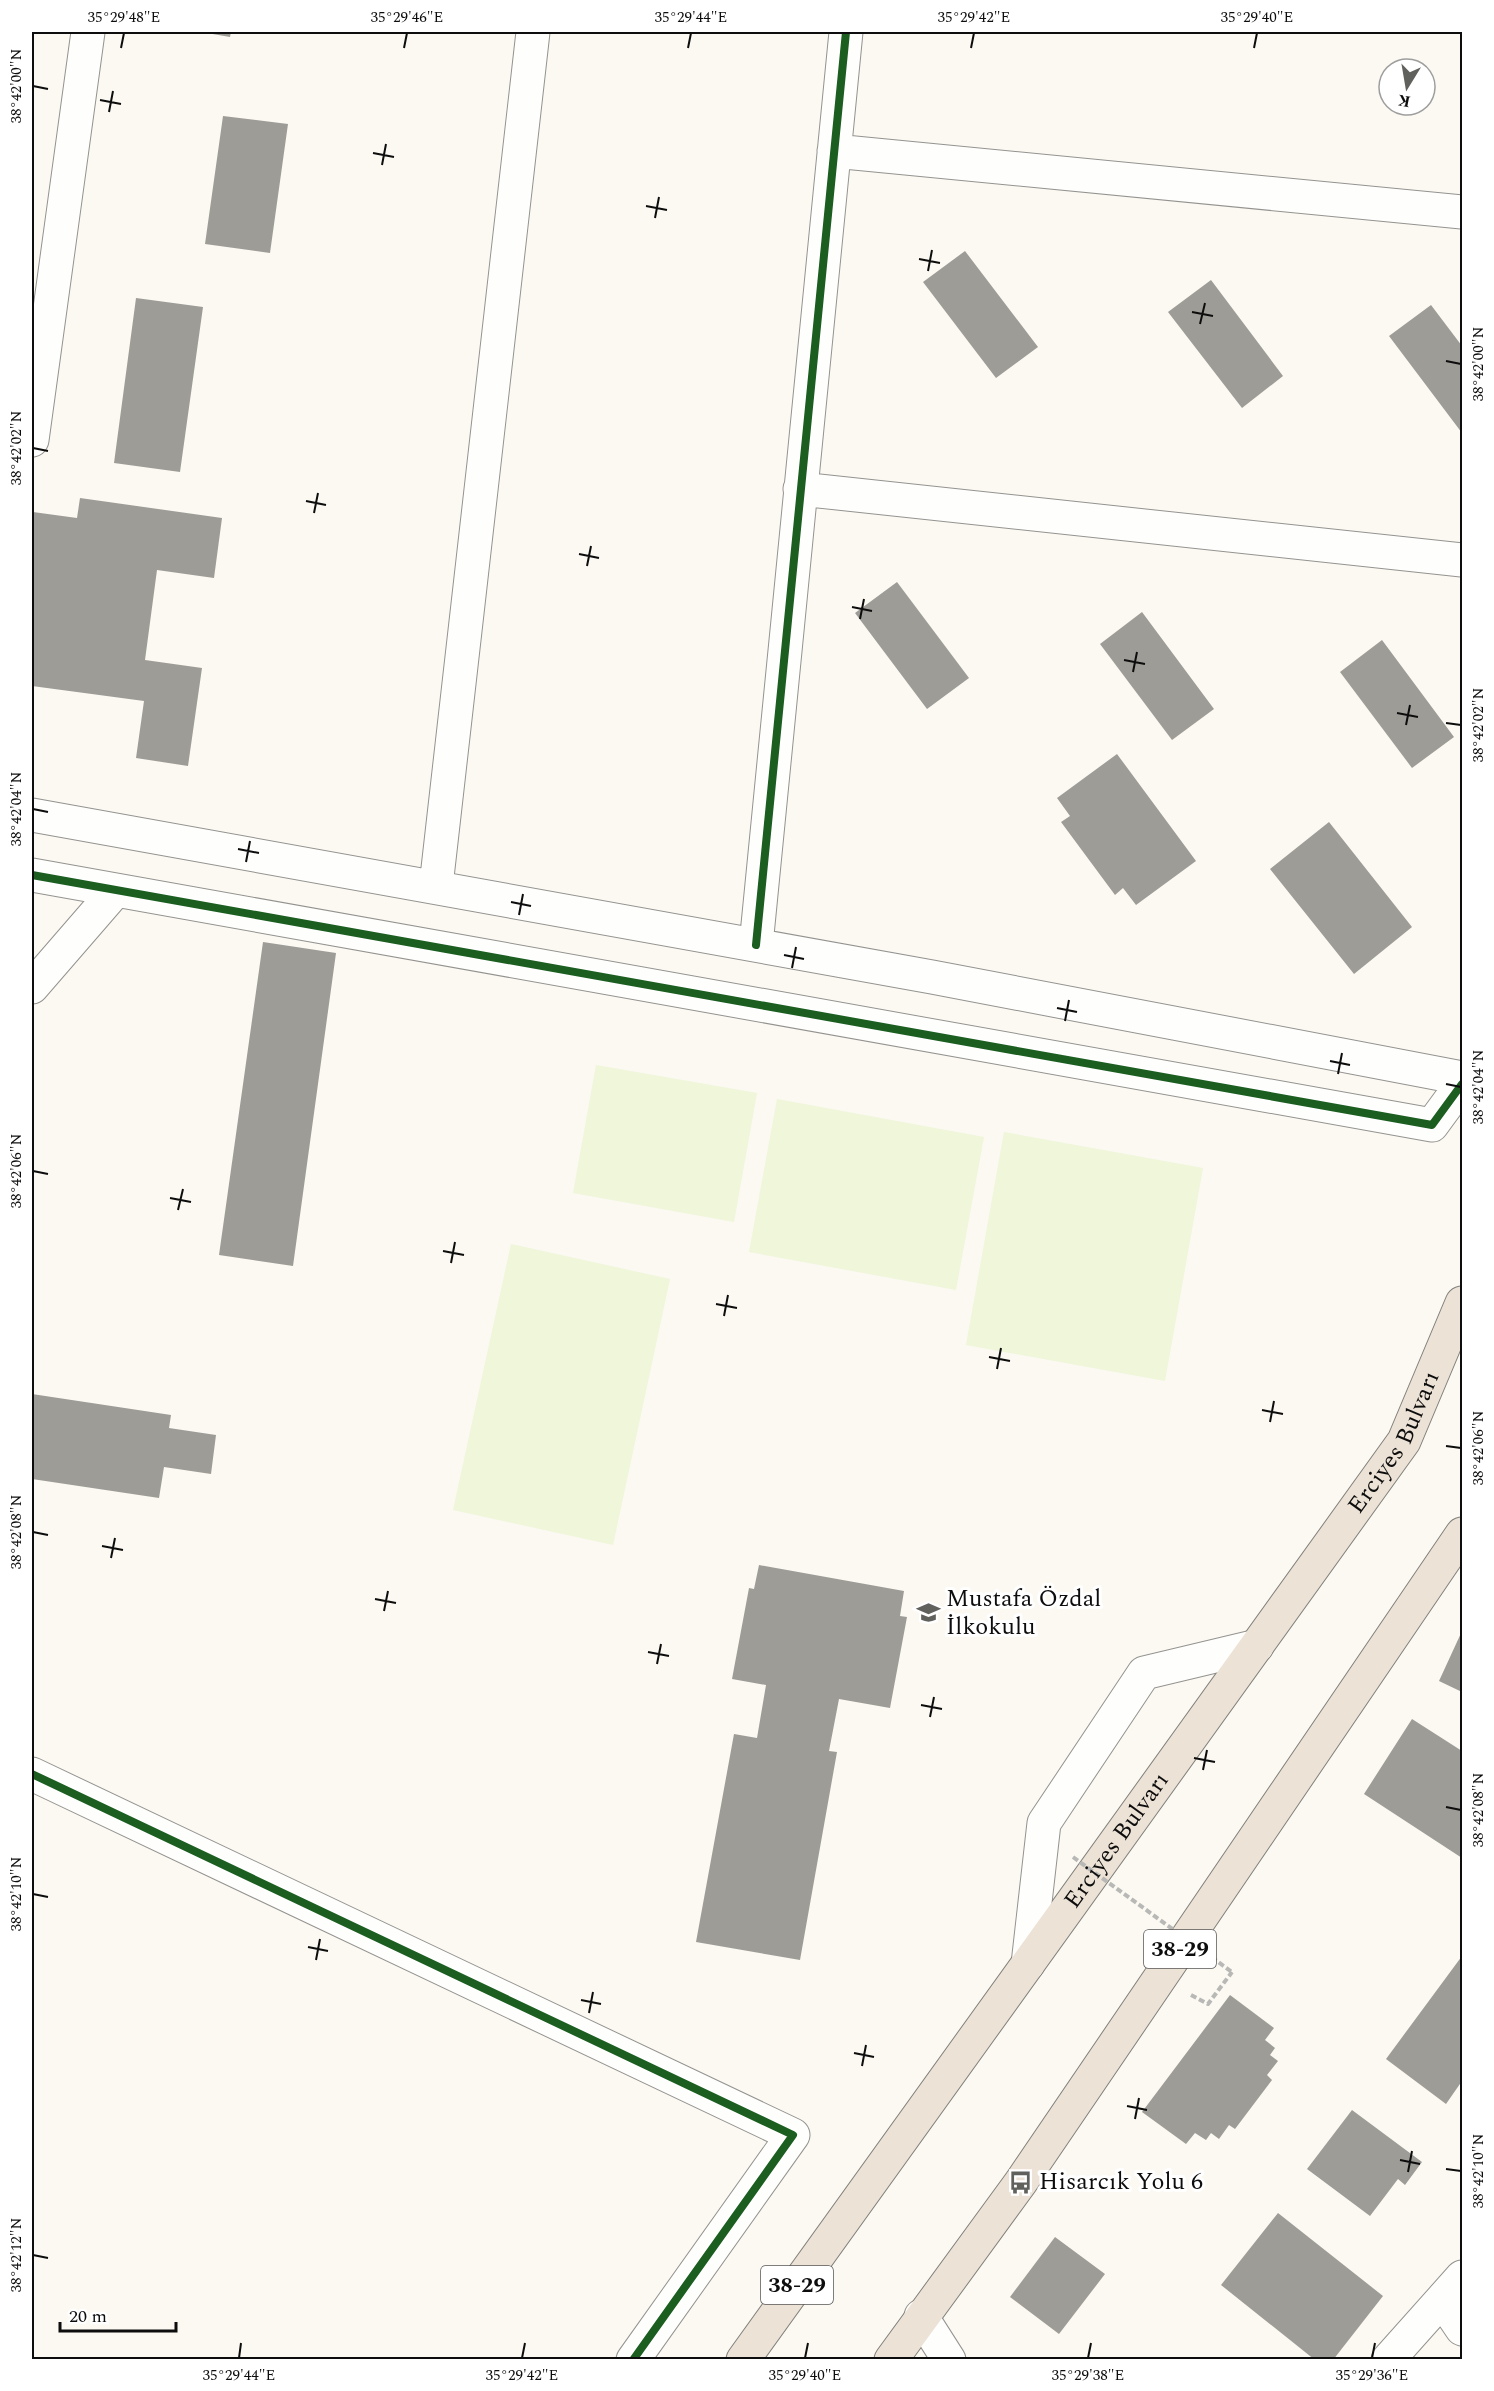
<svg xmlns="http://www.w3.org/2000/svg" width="1494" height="2391" font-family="Spectral,serif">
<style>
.pitch{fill:#eff6d9}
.building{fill:#9e9c97}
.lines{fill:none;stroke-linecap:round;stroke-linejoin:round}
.minor-casing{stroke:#949390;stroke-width:35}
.trunk-casing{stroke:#81817d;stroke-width:35}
.path{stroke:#b8b8b6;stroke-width:4;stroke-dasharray:6 3;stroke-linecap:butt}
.minor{stroke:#fefefd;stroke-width:33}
.trunk{stroke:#ece2d6;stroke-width:33}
.path-bridge{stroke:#b8b8b6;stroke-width:4;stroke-dasharray:6 3;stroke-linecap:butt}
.cycleway-casing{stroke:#fff;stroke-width:11}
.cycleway{stroke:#1b5e20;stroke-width:8}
.ticks{fill:none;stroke:#0d0d0d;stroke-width:2}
.labels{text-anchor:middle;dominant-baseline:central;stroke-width:6;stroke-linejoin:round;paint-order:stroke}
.shield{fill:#fff;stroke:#565656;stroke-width:1.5}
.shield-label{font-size:22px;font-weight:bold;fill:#0d0d0d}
.street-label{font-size:24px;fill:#0d0d0d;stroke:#fff}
.poi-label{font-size:24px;fill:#0d0d0d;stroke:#fff;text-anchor:start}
.neatline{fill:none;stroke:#0d0d0d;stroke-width:2}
.ticks-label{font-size:15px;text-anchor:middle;fill:#0d0d0d}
</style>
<rect width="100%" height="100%" fill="#fbf9f1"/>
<path class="pitch" d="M596,1065L757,1093L734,1222L573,1193Z
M777,1099L984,1137L956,1290L749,1252Z
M1004,1132L1203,1168L1165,1381L966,1345Z
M511,1244L670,1279L613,1545L453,1510Z"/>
<path class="building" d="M201,32H231L230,37Z
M223,116L288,124L270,253L205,244Z
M965,251L1038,347L996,378L923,282Z
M1211,280L1283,376L1242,408L1168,312Z
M136,298L203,307L180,472L114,463Z
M1431,305L1462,346V433L1389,336Z
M80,498L222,518L214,578L157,570L145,660L202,668L188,766L136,758L144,701L32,686L33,512L77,518Z
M897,582L969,678L927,709L855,613Z
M1142,612L1214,709L1172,740L1100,644Z
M1382,640L1454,737L1412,768L1340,672Z
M1117,754L1196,861L1136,905L1123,888L1115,895L1061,822L1070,816L1057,798Z
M1329,822L1412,927L1354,974L1270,869Z
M263,942L336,953L293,1266L219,1255Z
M32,1394L171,1415L169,1428L216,1435L211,1474L164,1467L159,1498L32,1479Z
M759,1565L904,1591L900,1616L907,1617L890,1708L839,1699L829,1751L837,1752L800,1960L696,1942L734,1734L757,1738L766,1685L732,1679L749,1588L754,1589Z
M1462,1631V1692L1439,1681Z
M1412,1719L1462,1751V1858L1364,1794Z
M1462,1956V2081L1446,2104L1386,2059Z
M1230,1995L1274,2028L1265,2040L1275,2048L1270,2055L1278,2061L1267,2075L1272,2080L1235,2129L1229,2125L1219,2139L1211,2133L1206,2140L1195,2133L1186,2144L1142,2112Z
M1352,2110L1422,2162L1405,2185L1398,2179L1370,2216L1307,2169Z
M1278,2213L1383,2296L1333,2360H1315L1221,2285Z
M1055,2237L1105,2274L1059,2334L1010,2297Z"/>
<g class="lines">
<defs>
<path id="minor" d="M834,151L1462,212
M32,440L88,32
M800,489L1462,560
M32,815L932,977L1462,1078
M32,875L1432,1125L1462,1084
M436,886L533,32
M756,945L846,32
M32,987L116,890
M32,1774L793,2135L633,2360
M1028,1964L1044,1823L1144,1673L1257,1646
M1443,2301L1462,2329
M921,2316L949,2360
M1388,2360L1462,2277"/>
<g id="trunk">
<path id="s1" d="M743,2360L1404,1441L1462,1303"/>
<path d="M891,2360L1021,2182L1462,1534"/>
</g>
</defs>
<use href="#minor" class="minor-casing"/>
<use href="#trunk" class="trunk-casing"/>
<path class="path" d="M1191,1995L1208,2004L1232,1972"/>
<use href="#minor" class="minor"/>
<use href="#trunk" class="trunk"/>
<path class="path-bridge" d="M1073,1857L1232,1972"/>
<defs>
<path id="cycleway" d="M32,875L1432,1125L1462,1084
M756,945L846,32
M32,1774L793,2135L633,2360"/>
</defs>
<use href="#cycleway" class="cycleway-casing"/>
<use href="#cycleway" class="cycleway"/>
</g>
<path class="ticks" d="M121,48L124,33M404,48L407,33M688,48L691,33M971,48L974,33M1254,48L1257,33M33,86L48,89M100,100L121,104M109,112L113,91M373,153L394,157M382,165L386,144M646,206L667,210M655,218L659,197M919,259L940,263M928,271L932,250M1192,312L1213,316M1200,324L1205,303M1446,361L1461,364M33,448L48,451M306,501L326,505M314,513L318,493M579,554L599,558M587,566L591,546M852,607L872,611M860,619L864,599M1124,660L1145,664M1133,672L1137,652M1397,713L1418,717M1446,723L1461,725M1406,725L1410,705M33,809L48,812M238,849L259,853M246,862L250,841M511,902L531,906M519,915L523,894M784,955L804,959M792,968L796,947M1057,1008L1077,1012M1065,1021L1069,1000M1330,1061L1350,1065M1338,1074L1342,1053M1446,1084L1461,1087M33,1171L48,1174M170,1198L191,1202M178,1210L183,1189M443,1251L464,1255M451,1263L455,1242M716,1304L737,1308M724,1316L728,1295M989,1357L1010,1361M997,1369L1001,1348M1262,1410L1283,1414M1270,1422L1274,1401M1446,1446L1461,1448M33,1532L48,1535M102,1546L123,1550M111,1558L115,1538M375,1599L396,1603M384,1611L388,1591M648,1652L669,1656M657,1664L661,1644M921,1705L942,1709M930,1717L934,1697M1194,1758L1215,1762M1203,1770L1207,1750M1446,1807L1461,1810M33,1894L48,1897M308,1947L328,1951M316,1960L320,1939M581,2000L601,2004M589,2013L593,1992M854,2053L874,2057M862,2066L866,2045M1127,2106L1147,2110M1135,2119L1139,2098M1400,2160L1420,2164M1446,2169L1461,2171M1408,2172L1412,2151M33,2255L48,2258M239,2358L241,2343M522,2358L525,2343M805,2358L808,2343M1088,2358L1091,2343M1372,2358L1375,2343"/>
<defs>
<symbol id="school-bare" viewBox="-9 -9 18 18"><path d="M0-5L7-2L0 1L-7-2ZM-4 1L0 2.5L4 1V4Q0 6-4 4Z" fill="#60605d" stroke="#fff" stroke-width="2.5" paint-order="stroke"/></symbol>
<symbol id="bus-bare" viewBox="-9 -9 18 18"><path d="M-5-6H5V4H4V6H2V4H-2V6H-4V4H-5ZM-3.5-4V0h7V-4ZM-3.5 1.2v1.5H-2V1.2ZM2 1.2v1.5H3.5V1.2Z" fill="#60605d" stroke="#fff" stroke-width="2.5" paint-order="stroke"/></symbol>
</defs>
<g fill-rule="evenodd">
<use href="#school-bare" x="912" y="1596" width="33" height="33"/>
<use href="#bus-bare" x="1004" y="2166" width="33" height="33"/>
</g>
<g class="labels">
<g class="shield">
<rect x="1144" y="1930" width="72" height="38" rx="4.5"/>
<rect x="761" y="2266" width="72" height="38" rx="4.5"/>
</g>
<g class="shield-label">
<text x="1180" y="1949">38-29</text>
<text x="797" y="2285">38-29</text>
</g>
<g class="street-label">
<text stroke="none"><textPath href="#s1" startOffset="1126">Erciyes Bulvarı</textPath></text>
<text stroke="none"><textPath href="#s1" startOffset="640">Erciyes Bulvarı</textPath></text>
</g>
<g class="poi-label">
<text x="946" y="1599">Mustafa Özdal<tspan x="946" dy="28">İlkokulu</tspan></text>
<text x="1039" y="2182">Hisarcık Yolu 6</text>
</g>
</g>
<rect width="1494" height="2391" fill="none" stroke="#ffffff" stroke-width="66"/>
<g transform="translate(1407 87) rotate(191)"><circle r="28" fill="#ffffff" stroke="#9e9e9e" stroke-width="1.5"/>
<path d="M0-4.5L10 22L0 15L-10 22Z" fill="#60605d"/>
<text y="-9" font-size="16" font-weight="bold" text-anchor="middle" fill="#0d0d0d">K</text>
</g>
<path d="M60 2322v9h116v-9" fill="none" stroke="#0d0d0d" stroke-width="3"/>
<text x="69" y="2322" font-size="18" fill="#0d0d0d" stroke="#ffffff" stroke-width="4.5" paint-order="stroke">20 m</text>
<rect x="33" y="33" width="1428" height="2325" class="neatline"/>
<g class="ticks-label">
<text x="124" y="22">35°29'48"E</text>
<text x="407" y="22">35°29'46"E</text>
<text x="691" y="22">35°29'44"E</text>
<text x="974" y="22">35°29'42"E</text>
<text x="1257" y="22">35°29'40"E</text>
<text transform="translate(16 86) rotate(-90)" y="5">38°42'00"N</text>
<text transform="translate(1478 364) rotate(-90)" y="5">38°42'00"N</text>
<text transform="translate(16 448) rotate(-90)" y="5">38°42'02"N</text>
<text transform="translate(1478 725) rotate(-90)" y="5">38°42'02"N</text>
<text transform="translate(16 809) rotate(-90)" y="5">38°42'04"N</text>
<text transform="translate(1478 1087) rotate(-90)" y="5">38°42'04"N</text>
<text transform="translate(16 1171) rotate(-90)" y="5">38°42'06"N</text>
<text transform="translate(1478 1448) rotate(-90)" y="5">38°42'06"N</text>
<text transform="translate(16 1532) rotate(-90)" y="5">38°42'08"N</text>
<text transform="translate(1478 1810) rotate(-90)" y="5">38°42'08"N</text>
<text transform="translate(16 1894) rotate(-90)" y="5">38°42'10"N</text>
<text transform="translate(1478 2171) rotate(-90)" y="5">38°42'10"N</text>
<text transform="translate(16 2255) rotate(-90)" y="5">38°42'12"N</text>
<text x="239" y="2380">35°29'44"E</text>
<text x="522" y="2380">35°29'42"E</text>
<text x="805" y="2380">35°29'40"E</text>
<text x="1088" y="2380">35°29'38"E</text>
<text x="1372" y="2380">35°29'36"E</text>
</g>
</svg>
